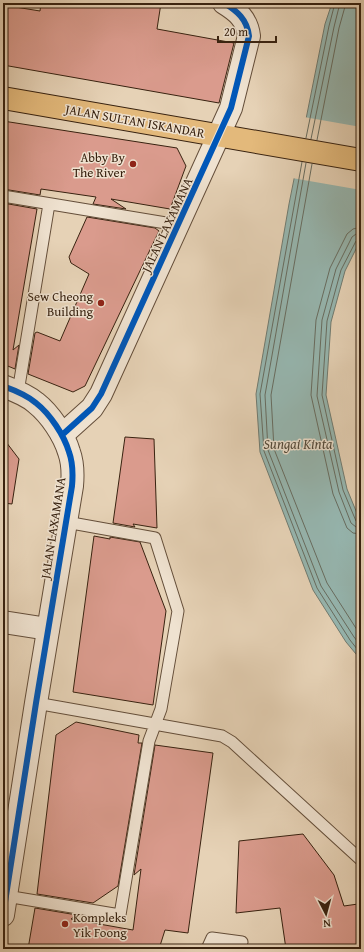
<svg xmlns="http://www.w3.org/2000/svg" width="364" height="952" font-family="'Gentium Book Plus',serif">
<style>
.water{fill:#96b7b1;stroke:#707b71}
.pier{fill:#e6d2b6}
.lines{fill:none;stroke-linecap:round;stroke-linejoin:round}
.shore{stroke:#676c60;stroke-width:1}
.building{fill:#da9b8d;stroke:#382210}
.service-casing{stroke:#644e3a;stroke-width:13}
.minor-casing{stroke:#644e3a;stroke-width:24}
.tertiary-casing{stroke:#644e3a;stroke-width:24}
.trunk-casing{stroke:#382210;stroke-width:24}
.service{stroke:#efe2d0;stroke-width:11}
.minor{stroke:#efe2d0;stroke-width:22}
.tertiary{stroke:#efe2d0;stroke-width:22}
.trunk{stroke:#e3b97b;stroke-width:22}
.cycleway-casing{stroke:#efe2d0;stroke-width:8}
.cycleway{stroke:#0057b8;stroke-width:6}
.poi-dot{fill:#8f2418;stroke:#efe2d0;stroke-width:1.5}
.labels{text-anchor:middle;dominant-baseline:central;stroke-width:3;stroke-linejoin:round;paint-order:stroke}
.street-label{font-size:13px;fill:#382210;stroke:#efe2d0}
.poi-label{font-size:13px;fill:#382210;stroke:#efe2d0;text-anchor:end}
.water-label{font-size:14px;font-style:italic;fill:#504738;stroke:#efe2d0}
</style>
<rect width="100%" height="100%" fill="#e6d2b6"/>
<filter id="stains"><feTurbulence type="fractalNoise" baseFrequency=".005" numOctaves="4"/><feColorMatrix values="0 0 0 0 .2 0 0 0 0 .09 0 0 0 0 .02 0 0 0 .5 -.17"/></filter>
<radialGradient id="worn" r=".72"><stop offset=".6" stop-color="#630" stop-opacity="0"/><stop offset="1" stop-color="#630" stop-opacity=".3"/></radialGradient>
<path class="water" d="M332,3H361V239L345,271L331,322L326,395L347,489L361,523V660L346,642L313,590L260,452L256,394L289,204L325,24Z"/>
<path class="pier" d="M304,117L361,127V190L292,178Z"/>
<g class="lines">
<path class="shore" d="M306,138L329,26L335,3
M311,139L334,27L340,3
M317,140L339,28L346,3
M302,162L260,394L264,451L317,588L350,640L361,654
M306,163L265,395L268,450L321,586L354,637L361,646
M312,164L271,395L274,449L327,583L361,636
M361,227L353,229L347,234L330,268L316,320L311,395L333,494L347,528L353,533L361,534
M361,233L356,234L352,237L336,269L322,320L317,396L339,492L351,523L356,527L361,528
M361,238L356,241L341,270L327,321L322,395L343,490L356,521L361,523"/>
</g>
<path class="building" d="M41,3H161L157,29L234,43L219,103L3,65V5L40,11Z
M3,121L177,148L186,166L170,209L111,199L126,209L93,204L96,197L41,189L40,195L3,189Z
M3,203L37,209L13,350L19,345L15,369L3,364Z
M87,217L155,228L159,231L85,386L73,392L28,374L35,333L37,332L60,341L89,274L71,263L69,257Z
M125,437L154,439L157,528L133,524L135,527L113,523Z
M3,438L19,459L12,504L3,503Z
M94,536L110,539V537L140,542L166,611L153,705L73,692Z
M76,722L139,735L138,743H142L118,886L93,903L37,894L56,735Z
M155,745L213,753L188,933L165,930L159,949H28L35,908L77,915L71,919L133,930L141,869L134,875Z
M303,834L334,875L344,906L358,904L361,927V944L326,949H286L280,908L236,913L239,841Z"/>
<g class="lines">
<defs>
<path id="service" d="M3,196L178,225
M18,392L49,204
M36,703L222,736L232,742L361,860
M6,896L120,915L149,741L161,709L178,611L155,538L66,522
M207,949L212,938L242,942L237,949"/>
<path id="minor" d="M62,435L92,408L101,394L231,108L249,36C247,19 237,11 224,3
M3,622L48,629"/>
<path id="tertiary" d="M3,386C14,390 27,395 36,403C50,414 64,435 69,452C73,463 73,475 72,486L36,703L3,915"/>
<path id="trunk" d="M3,98L361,160"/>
</defs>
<use href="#service" class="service-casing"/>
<use href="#minor" class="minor-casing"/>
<use href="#tertiary" class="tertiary-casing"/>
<use href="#trunk" class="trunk-casing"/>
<use href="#service" class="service"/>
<use href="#minor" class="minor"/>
<use href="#tertiary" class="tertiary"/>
<use href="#trunk" class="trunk"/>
<defs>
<path id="cycleway" d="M3,386C14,390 27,395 36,403C50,414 64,435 69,452C73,463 73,475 72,486L36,703L3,915
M62,435L92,408L101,394L231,108L249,36C247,19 237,11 224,3"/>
</defs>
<use href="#cycleway" class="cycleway-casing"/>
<use href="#cycleway" class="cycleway"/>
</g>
<g class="poi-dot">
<circle cx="133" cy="164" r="4"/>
<circle cx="101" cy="303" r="4"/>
<circle cx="65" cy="924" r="4"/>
</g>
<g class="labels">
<g class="street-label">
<text transform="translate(135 121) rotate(10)">JALAN SULTAN ISKANDAR</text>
<text transform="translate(167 225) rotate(-65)">JALAN LAXAMANA</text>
<text transform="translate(53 528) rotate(-81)">JALAN LAXAMANA</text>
</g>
<g class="poi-label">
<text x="125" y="157">Abby By<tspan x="125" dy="15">The River</tspan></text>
<text x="93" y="296">Sew Cheong<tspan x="93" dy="15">Building</tspan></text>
<text x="73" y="917" text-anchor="start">Kompleks<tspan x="73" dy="15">Yik Foong</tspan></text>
</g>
<g class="water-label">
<text x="298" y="444">Sungai Kinta</text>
</g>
</g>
<rect width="364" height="952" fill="none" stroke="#e6d2b6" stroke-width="16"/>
<rect x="4" y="4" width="356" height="944" fill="none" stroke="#382210" stroke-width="2"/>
<rect x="8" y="8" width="348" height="936" fill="none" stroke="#382210"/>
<g transform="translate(326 914) rotate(174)" stroke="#efe2d0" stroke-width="3" paint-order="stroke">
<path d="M0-3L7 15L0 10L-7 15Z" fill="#382210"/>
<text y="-6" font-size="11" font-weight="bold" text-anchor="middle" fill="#382210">N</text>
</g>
<path d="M218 36v6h58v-6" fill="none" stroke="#382210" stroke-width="2"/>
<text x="224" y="36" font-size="12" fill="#382210" stroke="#efe2d0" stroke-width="3" paint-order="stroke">20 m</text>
<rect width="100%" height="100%" filter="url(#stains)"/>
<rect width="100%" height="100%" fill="url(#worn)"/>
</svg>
